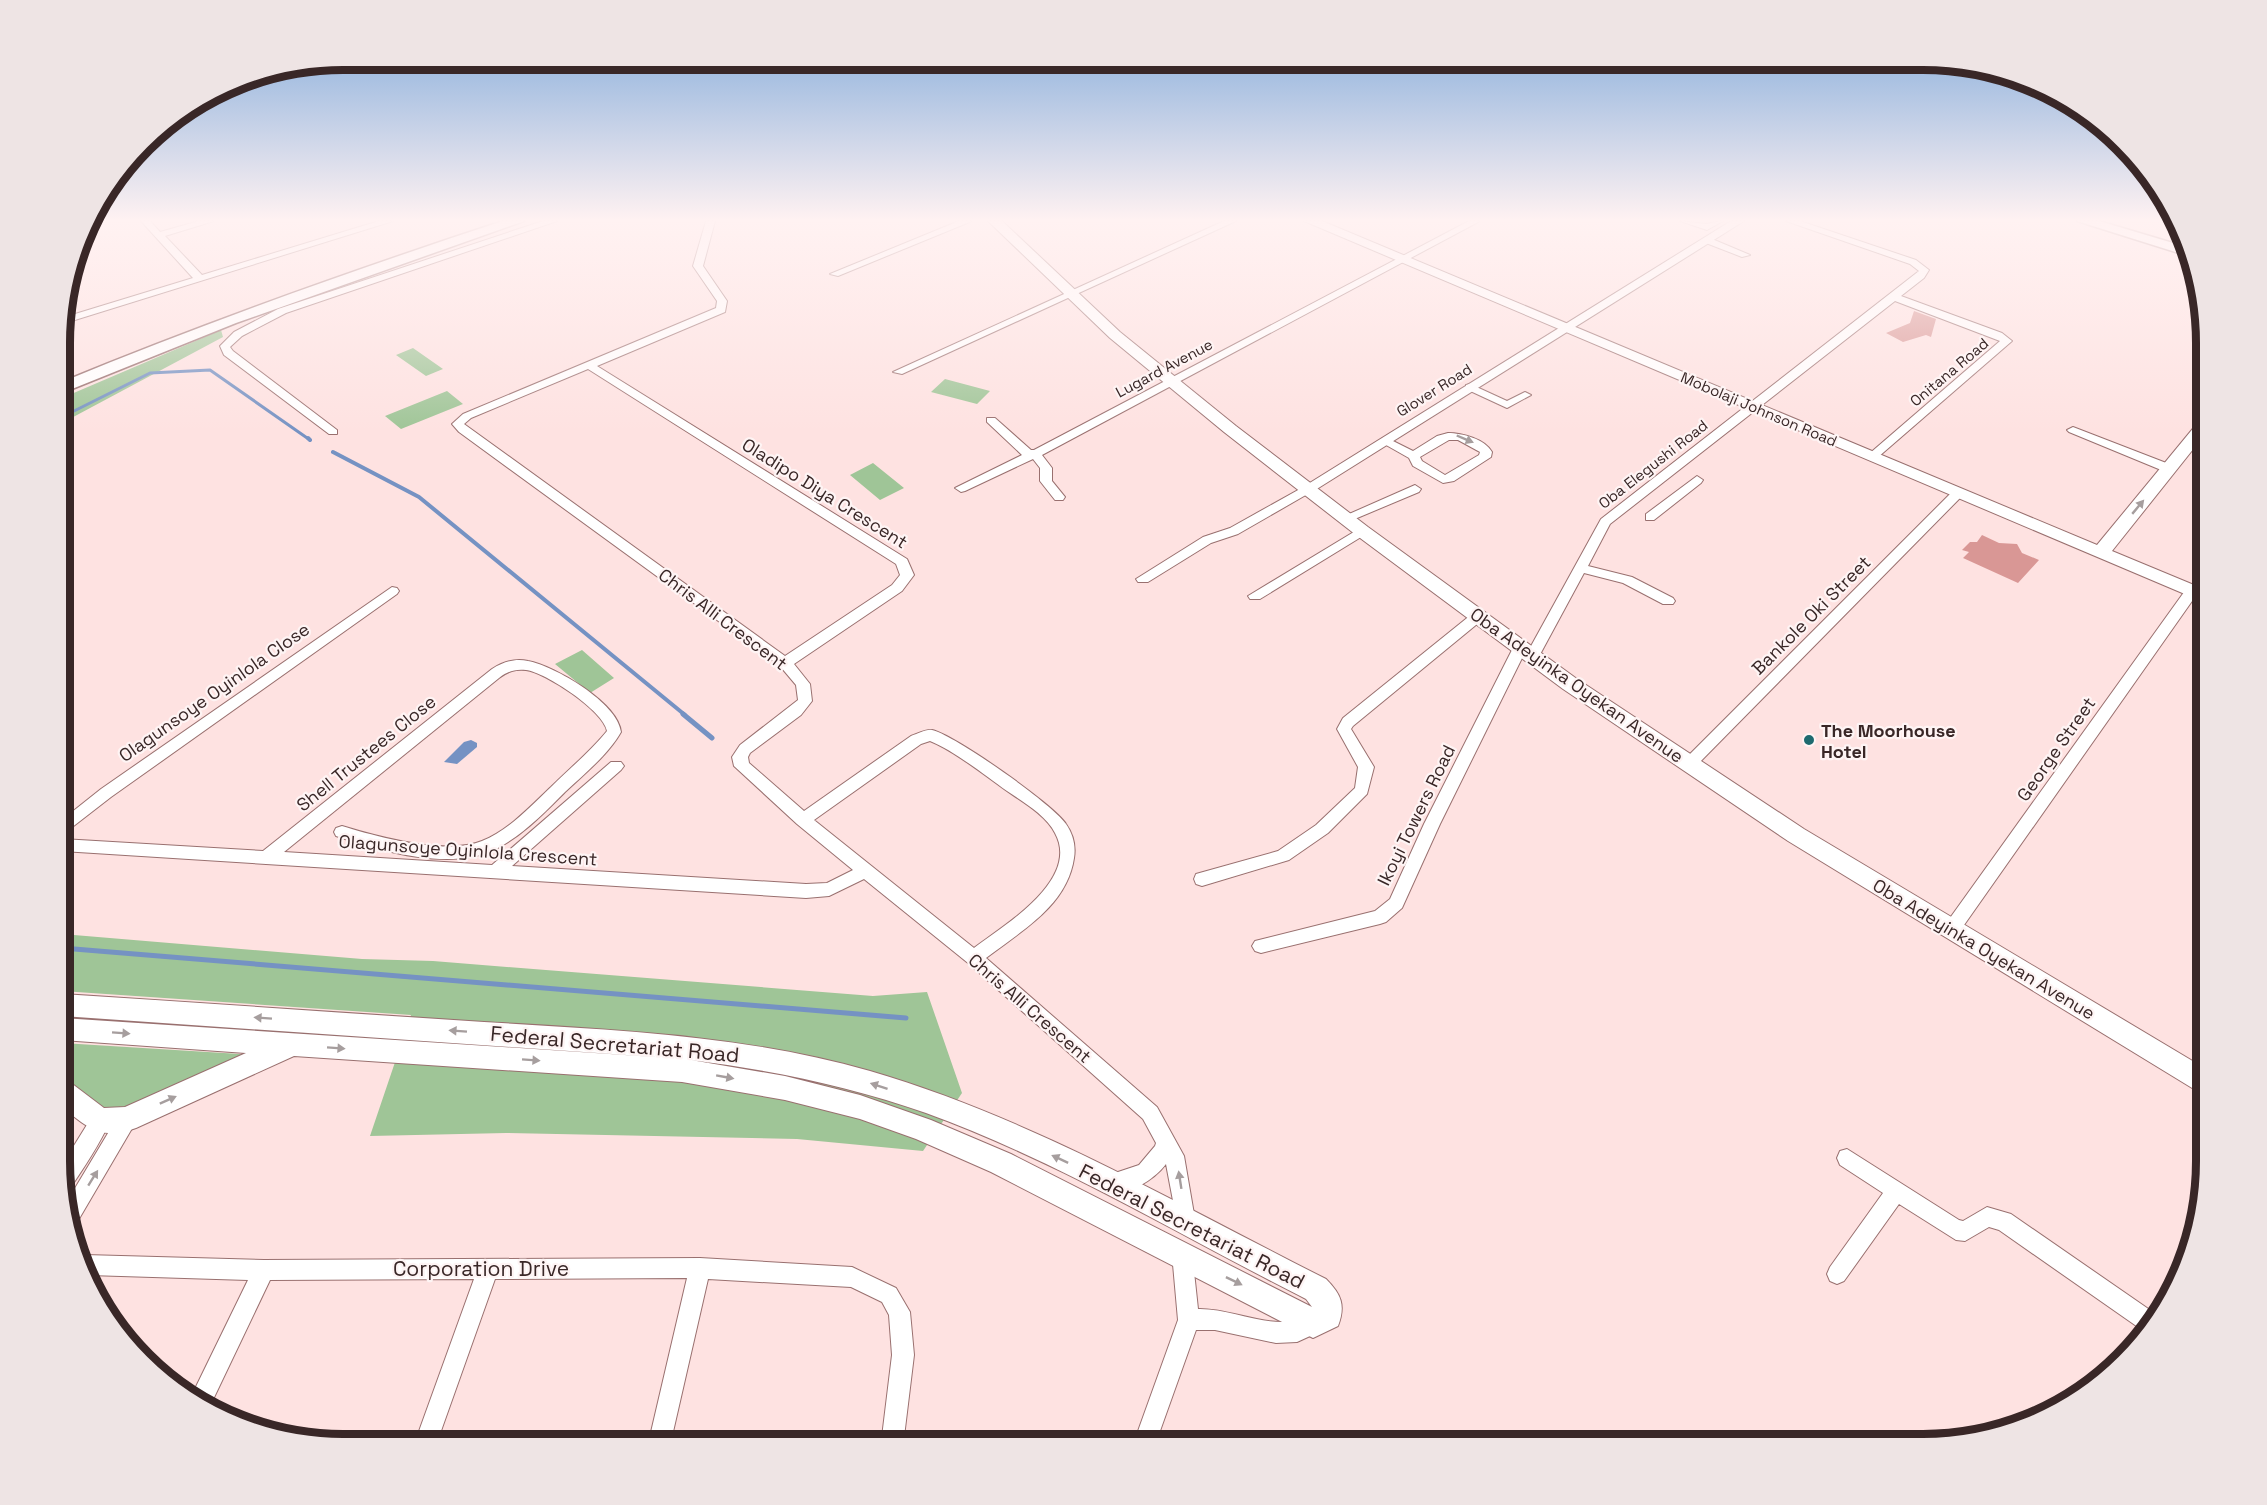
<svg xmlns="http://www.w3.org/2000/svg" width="2267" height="1505" font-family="'Space Grotesk',sans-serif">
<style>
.green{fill:#9fc597}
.water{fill:#7592c3}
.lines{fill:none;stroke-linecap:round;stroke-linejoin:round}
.stream-far2{stroke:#7592c3;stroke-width:3}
.stream-far1{stroke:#7592c3;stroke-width:4}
.stream{stroke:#7592c3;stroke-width:5}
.building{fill:#d99795}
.minor-casing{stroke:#99706f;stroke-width:2}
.tertiary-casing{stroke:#99706f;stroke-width:2}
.secondary-casing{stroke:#99706f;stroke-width:2}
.primary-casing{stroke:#99706f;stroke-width:3}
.minor{fill:#fff;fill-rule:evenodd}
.tertiary{fill:#fff;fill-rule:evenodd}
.secondary{fill:#fff;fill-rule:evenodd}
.primary{fill:#fff;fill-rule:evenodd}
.oneway{fill:#a69e9e}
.poi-dot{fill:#1e6a6f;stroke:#fef4f4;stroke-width:2}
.labels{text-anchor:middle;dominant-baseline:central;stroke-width:4.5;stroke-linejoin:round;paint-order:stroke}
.far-street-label{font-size:15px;fill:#392727;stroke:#fef4f4}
.street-label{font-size:18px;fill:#392727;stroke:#fef4f4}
.poi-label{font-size:18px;font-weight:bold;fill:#392727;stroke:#fef4f4;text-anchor:start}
.near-street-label{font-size:21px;fill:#392727;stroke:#fef4f4}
.rim{fill:none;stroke:#392727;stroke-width:8}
</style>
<rect width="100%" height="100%" fill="#fee2e1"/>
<path class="green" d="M221,330L223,337L62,423V398Z
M413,348L443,369L426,376L396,355Z
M945,379L990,391L977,404L931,392Z
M447,391L463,404L401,429L385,416Z
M873,463L904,488L880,500L850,475Z
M582,650L614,678L590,693L555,664Z
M62,934L362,959L433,961L873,996L927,992L962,1093L923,1151L797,1139L506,1133L370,1136L411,1015L62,991Z
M62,1043L257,1055L140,1113L62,1107Z"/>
<path class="water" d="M471,740L477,743V747L457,764L444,762L464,742Z"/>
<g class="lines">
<path class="stream-far2" d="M62,417L150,373L210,370L310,440"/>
<path class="stream-far1" d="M308,438L310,440
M333,452L419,497L685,715"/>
<path class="stream" d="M683,714L712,738
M62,948L906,1018"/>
</g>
<path class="building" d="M1914,311L1936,319L1931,337L1926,335L1903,342L1886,333L1910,323Z
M1982,535L1999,543L2017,544L2022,553L2039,560L2018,583L1963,558L1969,552L1962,550L1970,542H1977Z"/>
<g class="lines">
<defs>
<path id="minor" d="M141,221H150L160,232L199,221H214L165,236L202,275L379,221H393L62,324V318L193,278Z
M543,221H557L286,313L242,336L230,347L233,351L337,430V434H329L224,355L220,346L234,332L278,309Z
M706,221H715L703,266L727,301L725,312L597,366L907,559L914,575L902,591L794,664L810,684L812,701L801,715L750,753L748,757L749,763L804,811L911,736C917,734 926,729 932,730C953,734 1054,805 1066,824C1073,834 1076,846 1074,858C1067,906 1021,931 986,958L1157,1107L1184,1156L1195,1220L1192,1227L1185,1230L1178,1227L1166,1164C1154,1180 1126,1198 1106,1190L1103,1183L1106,1176L1139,1165L1155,1146L1156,1143L1143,1119L968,963L864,879L829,896L806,898L62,851V839L263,851L492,669C503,662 515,658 528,661C555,666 618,703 621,732C608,755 584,774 565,792C544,813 521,837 494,850C449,871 381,851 336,836L334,832L336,828L342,826C378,837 446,856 482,841C509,830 531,806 551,787C569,769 591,751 607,731C604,711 545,672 526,670C515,669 508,671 499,678L284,852L492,865L611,762H621L624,766L621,770L512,866L806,884L827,883L853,870L797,824L734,766L732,757L740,745L798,700L796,685L780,666L459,432L452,424L463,414L716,308L717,301L693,266ZM588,369L896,564L900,575L892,585L785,656L464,424L471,418ZM930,741C953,750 986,776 1007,791C1023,802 1046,815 1055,833C1081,880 1003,926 974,948L814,820L921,744Z
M959,221H972L838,276L830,274Z
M1224,221H1236L902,374L893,372Z
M1469,221H1480L1042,455L1052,468V481L1065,497L1063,500H1055L1040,481V468L1033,459L965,491L961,492L955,488L1022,455L987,422V418H995L1031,450H1034Z
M1680,221L1706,224L1723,221L1707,230Z
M1786,221H1800L1916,260L1929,270L1924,278L1901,296L2002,333L2012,341L1877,458H1869V454L2000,341L1895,301L1610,524L1588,566L1632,577L1673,598L1675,601L1673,604H1663L1623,583L1584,573L1537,660H1527L1525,657L1601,519L1919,271L1910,264Z
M1706,239H1712L1750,255L1742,257L1706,243Z
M1470,384L1507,401L1525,392L1531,395L1507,408L1466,389V385Z
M2073,427L2174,466L2176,469L2174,472H2166L2069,432L2067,430Z
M1448,433C1462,433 1485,439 1492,452L1491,457L1454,481L1443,483L1413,466L1409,458L1379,441L1385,438L1389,439L1413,451L1437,436ZM1449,440H1458L1480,452L1479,455L1445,475L1422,461L1420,457Z
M1697,476L1703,480L1701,483L1654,520H1646V514Z
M1307,485L1313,489L1311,492L1238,534L1211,543L1148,582H1138L1136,579L1203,537L1230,528Z
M1415,485L1421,489L1419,492L1350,521H1342L1340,518Z
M1958,489L1962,490V496L1695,767H1685L1682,763L1685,759L1954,490Z
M1362,527L1368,531L1366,534L1260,599H1250L1248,596Z
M392,587L397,588L399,591L397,594L111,797L62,835V820L101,789Z
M2192,587L2197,588L2199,591L2197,594L1957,935L1951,937L1945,935L1943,930L1945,925L2187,588Z
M1477,613L1482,614L1484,617L1482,620L1353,726L1351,729L1374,767L1367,794L1328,833L1289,860L1202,886L1196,884L1194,879L1196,874L1278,851L1316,825L1355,788L1358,767L1337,729L1343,718L1472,614Z
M1520,643L1527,648L1440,824L1402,908L1386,922L1380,924L1261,953L1255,951L1252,946L1255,941L1375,911L1390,899L1424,824L1513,648Z
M127,1110L134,1113L137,1119L134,1125L76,1224L72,1226L65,1205L120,1113Z
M100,1112L107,1115L110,1121C99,1146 84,1167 69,1190L62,1192V1165L93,1115Z
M1847,1149L1959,1220L1963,1221L1987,1207L2011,1214L2160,1317L2159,1319L2145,1332L1999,1230L1989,1227L1965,1241L1956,1240L1899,1204L1844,1281L1837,1284L1830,1281L1827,1274L1830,1267L1883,1193L1840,1165L1837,1158L1840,1151Z
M1182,1243L1189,1246L1192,1253L1198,1309C1229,1308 1268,1328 1296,1320C1302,1319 1307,1315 1313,1312L1321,1315L1324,1323L1321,1331L1297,1342L1276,1343L1215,1330H1196L1155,1445H1133L1178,1320L1172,1253L1175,1246Z
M85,1255L264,1260L700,1258L852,1267L896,1288L910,1312L914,1355L903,1445H881L892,1355L889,1315L882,1302L851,1287L708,1279L670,1445H648L687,1278L495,1279L436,1445H414L474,1279L270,1280L209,1408L190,1399L248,1280L89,1275L82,1256Z"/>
<path id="tertiary" d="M1731,221H1744L1312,492L1307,493L1300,489Z"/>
<path id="secondary" d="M988,221H1002L1120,332L1236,426L1368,527L1577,679L1804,829L2206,1069V1095L2197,1091L1788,841L1563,689L1356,535L1224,432L1110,338Z
M1304,221H1322L2097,545L2200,420L2206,418V433L2112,551L2206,590V603Z
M62,994C203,1003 344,1013 484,1022C614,1030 745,1035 870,1071C1031,1118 1177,1204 1326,1279C1341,1294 1346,1305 1338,1326L1313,1338L991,1172L916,1139L860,1119L785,1100L682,1082L294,1056L136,1128C102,1141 88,1128 62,1107V1079L71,1083L104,1108L125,1107L246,1053L62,1040V1018L670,1058L62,1016ZM691,1060C771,1070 849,1086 926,1113C1058,1161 1181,1236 1306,1299L1312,1307L1011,1154L931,1120L860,1095L785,1076Z"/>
<path id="primary" d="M503,221H524L236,323L62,393V382C207,322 354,270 503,221Z
M2077,221H2099L2183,246L2185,255Z"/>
</defs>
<use href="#minor" class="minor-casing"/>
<use href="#tertiary" class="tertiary-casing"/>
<use href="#secondary" class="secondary-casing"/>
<use href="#primary" class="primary-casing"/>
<use href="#minor" class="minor"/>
<use href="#tertiary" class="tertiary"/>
<use href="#secondary" class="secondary"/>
<use href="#primary" class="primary"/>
</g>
<defs><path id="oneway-solid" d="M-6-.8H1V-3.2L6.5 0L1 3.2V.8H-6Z" transform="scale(1.5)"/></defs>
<g class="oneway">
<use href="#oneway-solid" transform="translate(1465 439) rotate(23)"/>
<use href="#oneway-solid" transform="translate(2138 507) rotate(-50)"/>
<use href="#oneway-solid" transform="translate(263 1018) rotate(-176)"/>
<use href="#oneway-solid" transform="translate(458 1031) rotate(-176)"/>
<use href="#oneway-solid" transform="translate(121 1033) rotate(4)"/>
<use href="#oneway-solid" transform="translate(336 1048) rotate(4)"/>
<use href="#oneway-solid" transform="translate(531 1060) rotate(4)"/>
<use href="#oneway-solid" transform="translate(725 1077) rotate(10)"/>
<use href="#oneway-solid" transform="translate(879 1086) rotate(-162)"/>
<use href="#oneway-solid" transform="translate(168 1100) rotate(-24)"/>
<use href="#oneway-solid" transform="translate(1060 1159) rotate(-155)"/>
<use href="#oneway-solid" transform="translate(93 1178) rotate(-58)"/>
<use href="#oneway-solid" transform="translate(1180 1180) rotate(-99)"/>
<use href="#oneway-solid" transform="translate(1234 1281) rotate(26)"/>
</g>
<linearGradient id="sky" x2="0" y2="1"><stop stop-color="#7aa6d9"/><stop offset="0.51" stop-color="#fff2f2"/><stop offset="1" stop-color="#fff2f2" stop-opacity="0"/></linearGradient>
<rect width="2267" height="432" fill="url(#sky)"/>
<circle class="poi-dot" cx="1809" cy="740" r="6"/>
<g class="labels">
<g class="far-street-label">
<text transform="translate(1164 368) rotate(-28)">Lugard Avenue</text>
<text transform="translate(1949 372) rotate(-40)">Onitana Road</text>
<text transform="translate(1434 390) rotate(-32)">Glover Road</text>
<text transform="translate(1759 409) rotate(23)">Mobolaji Johnson Road</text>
<text transform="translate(1653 464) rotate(-38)">Oba Elegushi Road</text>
</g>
<g class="street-label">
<text transform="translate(825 493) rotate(32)">Oladipo Diya Crescent</text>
<text transform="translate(1811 615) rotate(-45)">Bankole Oki Street</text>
<text transform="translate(723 619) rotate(37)">Chris Alli Crescent</text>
<text transform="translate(1577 685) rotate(35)">Oba Adeyinka Oyekan Avenue</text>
<text transform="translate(214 692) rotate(-35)">Olagunsoye Oyinlola Close</text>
<text transform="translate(2056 749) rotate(-55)">George Street</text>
<text transform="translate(366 753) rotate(-39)">Shell Trustees Close</text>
<text transform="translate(1416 815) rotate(-64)">Ikoyi Towers Road</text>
<text transform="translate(468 850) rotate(4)">Olagunsoye Oyinlola Crescent</text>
<text transform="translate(1984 949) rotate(31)">Oba Adeyinka Oyekan Avenue</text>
<text transform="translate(1030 1008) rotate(41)">Chris Alli Crescent</text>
</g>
<g class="poi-label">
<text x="1821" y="730">The Moorhouse<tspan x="1821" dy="21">Hotel</tspan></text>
</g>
<g class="near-street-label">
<text transform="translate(615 1044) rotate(5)">Federal Secretariat Road</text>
<text transform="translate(1192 1226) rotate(27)">Federal Secretariat Road</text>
<text x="481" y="1268">Corporation Drive</text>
</g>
</g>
<path d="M0 0H2267V1505H0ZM343 70H1923A273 273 0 0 1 2196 343V1161A273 273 0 0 1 1923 1434H343A273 273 0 0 1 70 1161V343A273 273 0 0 1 343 70Z" fill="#eee4e4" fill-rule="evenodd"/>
<path class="rim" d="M343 70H1923A273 273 0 0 1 2196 343V1161A273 273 0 0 1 1923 1434H343A273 273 0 0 1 70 1161V343A273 273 0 0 1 343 70Z"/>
</svg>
